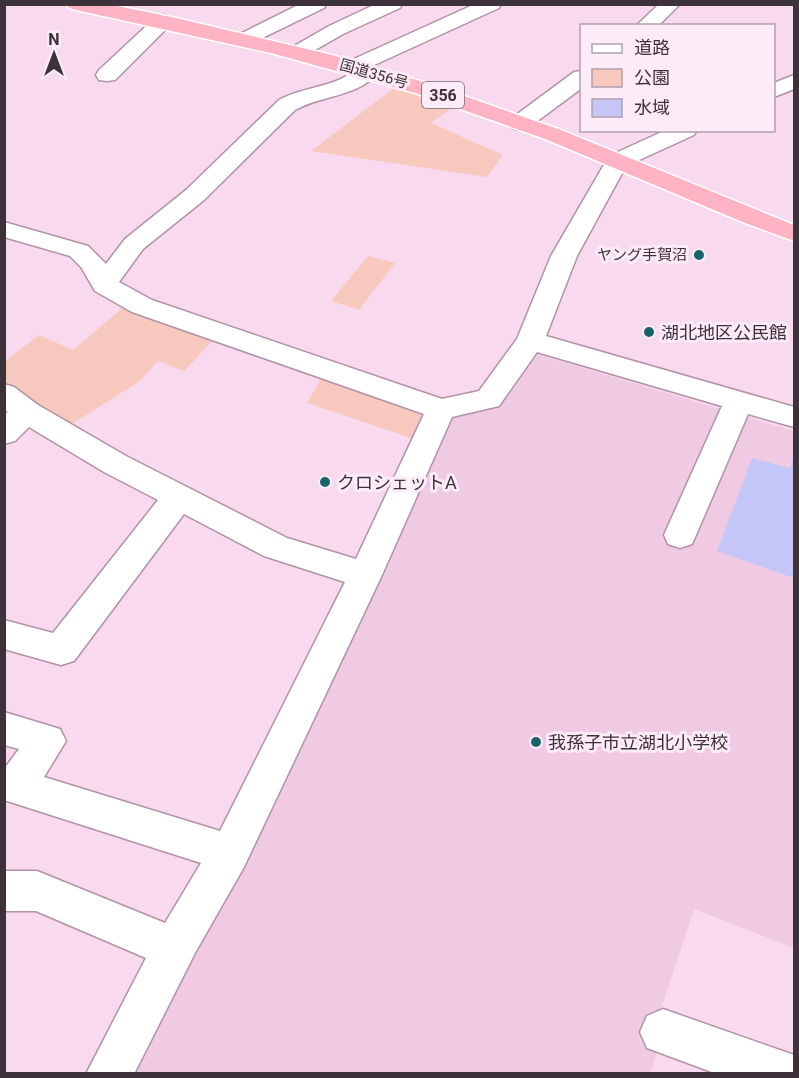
<svg xmlns="http://www.w3.org/2000/svg" width="799" height="1078" font-family="Roboto,'Noto Sans JP',sans-serif">
<style>
.built{fill:#f0cae3}
.green{fill:#f7c9be}
.water{fill:#c4c6f8}
.lines{fill:none;stroke-linecap:round;stroke-linejoin:round}
.minor-casing{stroke:#b093a6;stroke-width:3}
.trunk-casing{stroke:#fff;stroke-width:3}
.minor{fill:#fff;fill-rule:evenodd}
.trunk{fill:#ffb3c3;fill-rule:evenodd}
.poi-dot{fill:#156467;stroke:#fdebf7;stroke-width:2}
.labels{text-anchor:middle;dominant-baseline:central;stroke-width:6;stroke-linejoin:round;paint-order:stroke}
.far-street-label{font-size:15px;fill:#3d3239;stroke:#fdebf7}
.far-poi-label{font-size:15px;fill:#3d3239;stroke:#fdebf7;text-anchor:end}
.shield{fill:#fdebf7;stroke:#776a72;stroke-width:1.5}
.shield-label{font-size:16px;font-weight:bold;fill:#3d3239}
.poi-label{font-size:18px;fill:#3d3239;stroke:#fdebf7;text-anchor:start}
</style>
<rect width="100%" height="100%" fill="#f8d9ee"/>
<path class="built" d="M533,353L794,431V948L694,909L662,1005L663,1032L650,1073L106,1074L441,409L489,399Z"/>
<path class="green" d="M402,82L461,101L431,123L503,155L487,177L311,151Z
M368,256L395,263L359,310L331,301Z
M132,300L219,334L184,371L158,361L140,381L61,431L5,393V361L39,335L73,350Z
M326,370L441,409L426,443L307,403Z"/>
<path class="water" d="M794,455V578L717,551L752,458L790,468Z"/>
<g class="lines">
<defs>
<path id="minor" d="M300,4H326L324,8L252,43H238L235,39L238,35Z
M376,4H402L400,8L343,34L303,57L296,59L289,57L286,53L289,49L329,26Z
M475,4H501L499,8L372,66L379,71C360,97 321,95 295,110L204,200L143,249L119,282L152,300L442,399L479,391L517,339L551,256L609,156L666,130H697L694,135L626,166L577,256L546,336L794,407V427L748,414L696,535L692,544L680,548L668,544L664,535L722,406L537,352L499,406L452,417L382,575L244,867L195,953L134,1074H86L146,958L36,911H4V871H37L165,923L201,863L4,800V769L19,749L4,745V712L60,729L66,741L44,777L220,831L345,582L264,556L184,514L74,661L61,665L4,649V620L53,633L158,500L104,472L29,427L15,441L4,444V415L8,412L4,410V384L14,387L38,405L126,456L287,538L356,559L424,414L132,312L95,291L81,267L70,256L4,237V222L88,246L106,264L125,239L186,190L279,100C302,87 330,88 351,73L345,71L341,67L345,63Z
M659,4H680L658,26H636Z
M163,15L170,17L173,21L170,25L115,80L107,81L99,80L96,75L99,70L156,17Z
M582,71V88L528,128L520,130L512,128L509,123L512,118L574,72Z
M794,75V89L774,97V83Z
M663,1009L794,1055V1074H717L647,1048L640,1032L647,1016Z"/>
<path id="trunk" d="M67,4H108L176,18L332,55L430,84L561,130L794,225V241L745,223L545,139L415,93L271,53L76,10L69,8Z"/>
</defs>
<use href="#minor" class="minor-casing"/>
<use href="#trunk" class="trunk-casing"/>
<use href="#minor" class="minor"/>
<use href="#trunk" class="trunk"/>
</g>
<g class="poi-dot">
<circle cx="699" cy="255" r="6"/>
<circle cx="649" cy="332" r="6"/>
<circle cx="325" cy="482" r="6"/>
<circle cx="536" cy="742" r="6"/>
</g>
<g class="labels">
<g class="far-street-label">
<text transform="translate(374 74) rotate(16)">国道356号</text>
</g>
<g class="far-poi-label">
<text x="687" y="255">ヤング手賀沼</text>
</g>
<rect class="shield" x="422" y="82" width="42" height="26" rx="4.5"/>
<g class="shield-label">
<text x="443" y="95">356</text>
</g>
<g class="poi-label">
<text x="661" y="332">湖北地区公民館</text>
<text x="337" y="482">クロシェットA</text>
<text x="548" y="742">我孫子市立湖北小学校</text>
</g>
</g>
<rect width="799" height="1078" fill="none" stroke="#3d3239" stroke-width="12"/>
<rect x="580" y="24" width="195" height="108" fill="#fdebf7" stroke="#b0a1ab" stroke-width="1.5"/>
<rect x="592" y="44" width="30" height="9" fill="#ffffff" stroke="#b0a1ab" stroke-width="1.5"/>
<text x="634" y="54" font-size="18" fill="#3d3239">道路</text>
<rect x="592" y="69" width="30" height="18" fill="#f7c9be" stroke="#b0a1ab" stroke-width="1.5"/>
<text x="634" y="84" font-size="18" fill="#3d3239">公園</text>
<rect x="592" y="99" width="30" height="18" fill="#c4c6f8" stroke="#b0a1ab" stroke-width="1.5"/>
<text x="634" y="114" font-size="18" fill="#3d3239">水域</text>
<g transform="translate(54 54)" stroke="#fdebf7" stroke-width="4.5" paint-order="stroke">
<path d="M0-4.5L10 22L0 15L-10 22Z" fill="#3d3239"/>
<text y="-9" font-size="16" font-weight="bold" text-anchor="middle" fill="#3d3239">N</text>
</g>
</svg>
